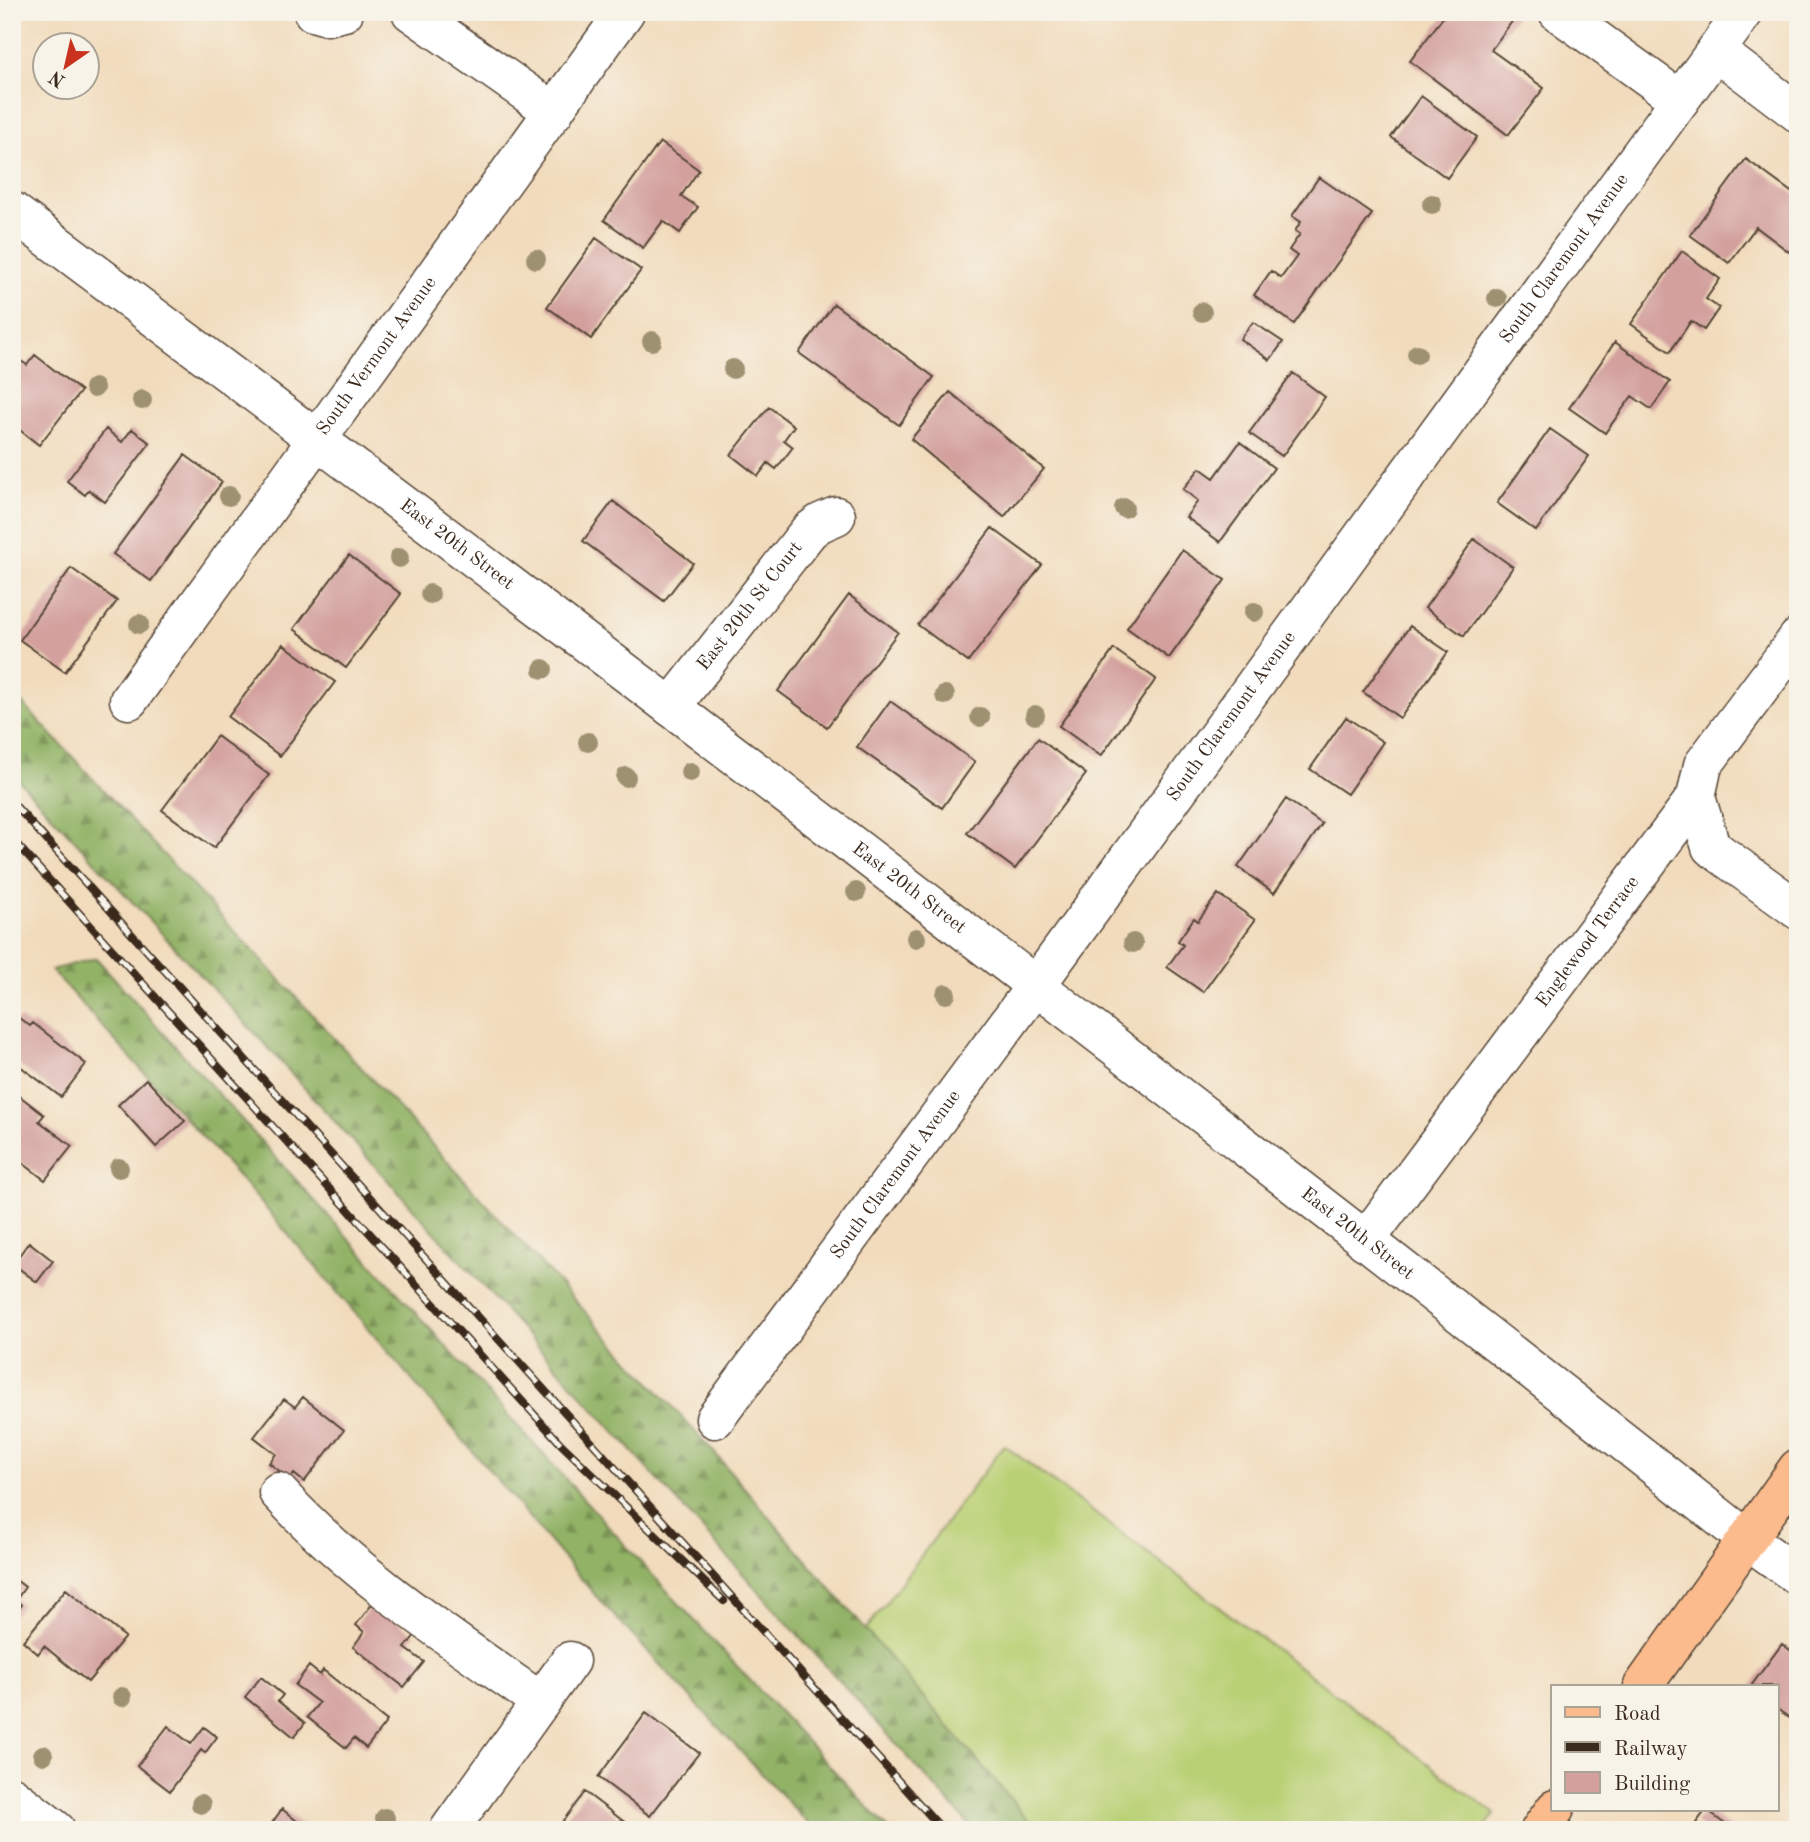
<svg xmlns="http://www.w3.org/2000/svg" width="1810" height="1842" font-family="'Old Standard TT',serif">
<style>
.grass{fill:#b9d075;stroke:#7a7d4a;stroke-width:2}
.forest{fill:url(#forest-firs);stroke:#666e42;stroke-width:2}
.building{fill:#d3a09e}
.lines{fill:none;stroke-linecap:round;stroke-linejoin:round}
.minor-casing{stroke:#564536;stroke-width:41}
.major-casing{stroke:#564536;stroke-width:41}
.minor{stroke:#fff;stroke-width:38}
.major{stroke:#fbbb8d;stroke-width:38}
.rail-casing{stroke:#3b2a1e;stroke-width:8}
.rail{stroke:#f7f3e8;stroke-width:5;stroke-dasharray:16;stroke-linecap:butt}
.tree{fill:#9e9171}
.labels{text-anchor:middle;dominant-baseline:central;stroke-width:7;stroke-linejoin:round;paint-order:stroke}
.street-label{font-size:19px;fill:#3b2a1e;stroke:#f7f3e8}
</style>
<defs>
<pattern id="forest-firs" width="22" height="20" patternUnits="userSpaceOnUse" patternTransform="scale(1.75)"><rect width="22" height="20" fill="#92b266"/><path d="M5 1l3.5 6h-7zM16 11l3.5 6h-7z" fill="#789153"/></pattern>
</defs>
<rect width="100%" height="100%" fill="#f7f3e8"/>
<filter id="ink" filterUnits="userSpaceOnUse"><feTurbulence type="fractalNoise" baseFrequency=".0143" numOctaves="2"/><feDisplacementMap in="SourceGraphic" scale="14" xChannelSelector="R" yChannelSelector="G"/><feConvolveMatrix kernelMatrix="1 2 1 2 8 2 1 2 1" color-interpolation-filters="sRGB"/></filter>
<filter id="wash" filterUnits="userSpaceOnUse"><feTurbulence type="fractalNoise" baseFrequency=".00686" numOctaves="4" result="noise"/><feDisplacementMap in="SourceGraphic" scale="28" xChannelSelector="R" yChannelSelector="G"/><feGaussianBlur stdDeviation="1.57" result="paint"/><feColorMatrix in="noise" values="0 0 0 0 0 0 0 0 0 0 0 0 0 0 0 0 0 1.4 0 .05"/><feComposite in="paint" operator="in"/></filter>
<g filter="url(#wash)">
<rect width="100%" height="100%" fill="#f1dbbc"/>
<path class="grass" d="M1004,1445L1495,1814L1483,1830H1037L865,1631Z"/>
<path class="forest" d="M12,692L324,1027L711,1449L1037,1830H974L262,1041L12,773Z
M96,958L643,1565L889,1830H814L595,1595L246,1185L51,970Z"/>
<g id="blocks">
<path class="building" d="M1447,12H1519L1491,50L1544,88L1508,135L1410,61Z
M1421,96L1477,137L1447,178L1391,137Z
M660,142L699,170L681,196L698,207L680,233L663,221L643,248L604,220Z
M1746,159L1798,197V246L1792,254L1756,227L1729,263L1690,235Z
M1319,177L1372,214L1294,324L1254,295L1271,271L1281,278L1297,256L1289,250L1300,234L1295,231L1301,222L1292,216Z
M596,238L641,270L591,339L547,307Z
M1682,251L1720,279L1706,299L1719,308L1704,330L1691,321L1670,352L1631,324Z
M834,304L934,377L899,425L799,353Z
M1253,322L1283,342L1270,360L1240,339Z
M1615,342L1670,382L1651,409L1632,396L1605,433L1569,408Z
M35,355L81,391L39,445L12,424V372L21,361L27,365Z
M1293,373L1325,397L1282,456L1249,433Z
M950,392L1044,469L1004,517L911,439Z
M769,407L794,426L784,440L793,447L776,469L768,463L758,476L731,455Z
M106,429L122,442L132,429L150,443L105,502L89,490L85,495L67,481Z
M1550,429L1589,456L1536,531L1497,503Z
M1240,442L1274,468L1220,542L1186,517L1198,501L1183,489L1200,468L1214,478Z
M185,455L222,482L151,581L113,554Z
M613,501L693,563L664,601L583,541Z
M992,528L1042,565L968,662L918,625Z
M1474,539L1513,567L1464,636L1425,608Z
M1182,550L1225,580L1169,658L1127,628Z
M349,555L401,594L346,668L294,629Z
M71,568L117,601L65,672L20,640Z
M849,595L898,632L827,727L778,691Z
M1410,626L1448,652L1400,718L1363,692Z
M283,644L335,682L280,756L228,717Z
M1114,649L1156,679L1101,756L1059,726Z
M890,701L975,762L942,808L857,747Z
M1346,717L1383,742L1347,794L1310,769Z
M217,736L269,775L214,848L162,810Z
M1038,738L1086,774L1015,869L967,833Z
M1286,799L1322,824L1274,893L1238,867Z
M1218,894L1255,920L1203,992L1167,967L1183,945L1178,941L1194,918L1198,921Z
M19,1018L30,1026L33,1023L86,1064L61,1097L12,1060V1027Z
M146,1079L185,1121L156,1147L118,1105Z
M12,1090L44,1115L39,1121L72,1146L45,1180L12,1155Z
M29,1242L53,1261L37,1282L13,1264Z
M303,1397L344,1430L304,1482L294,1474L290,1479L269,1463L276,1454L254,1437L284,1399L295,1407Z
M12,1577L25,1587L16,1600L22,1605L12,1617Z
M66,1589L125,1637L88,1682L44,1646L38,1654L23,1641Z
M373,1603L415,1635L405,1648L424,1662L404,1687L353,1647L364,1632L356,1625Z
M1782,1644L1798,1656V1724L1777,1709V1686H1751Z
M309,1666L320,1675L323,1670L387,1721L366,1748L354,1738L346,1748L307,1717L319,1703L295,1685Z
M261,1677L283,1695L278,1701L305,1723L294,1737L245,1697Z
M646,1713L699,1753L650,1816L598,1777Z
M168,1726L191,1744L204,1727L217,1737L205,1753L201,1750L170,1791L137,1766Z
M585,1792L635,1830H556Z
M282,1809L308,1830H267Z
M1706,1810L1733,1830H1701L1702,1827L1696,1823Z"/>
</g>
</g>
<g filter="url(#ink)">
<use href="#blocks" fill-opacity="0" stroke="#564536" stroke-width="2"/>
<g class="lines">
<defs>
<g id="minor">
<path d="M313,12L327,16L344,12"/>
<path d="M411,12L554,112"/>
<path d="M1558,12L1680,100"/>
<path d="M1716,51L1798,113"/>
<path id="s1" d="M12,211C596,647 1176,1088 1748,1540L1798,1576"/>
<path id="s2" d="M129,700L625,12"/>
<path id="s3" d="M671,707L809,531L820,523L836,516"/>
<path d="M1696,797L1711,847L1798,910"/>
<path id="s4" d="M1365,1241L1696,797L1703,765L1798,638"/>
<path id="s5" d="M715,1419L1037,984L1744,12"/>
<path d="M278,1492C354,1575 449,1637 541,1702"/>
<path d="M12,1796L56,1830"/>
<path d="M449,1830L570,1661"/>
</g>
<path id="major" d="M1643,1686L1798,1468
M1540,1830L1555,1809"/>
</defs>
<use href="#minor" class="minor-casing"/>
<use href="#major" class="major-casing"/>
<use href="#minor" class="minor"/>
<use href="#major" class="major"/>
<defs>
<path id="rail" d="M12,802L943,1830
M12,839L561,1444L724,1601"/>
</defs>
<use href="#rail" class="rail-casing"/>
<use href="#rail" class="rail"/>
</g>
<g class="tree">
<circle cx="1432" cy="204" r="10"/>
<circle cx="536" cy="259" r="10"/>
<circle cx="1497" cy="298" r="10"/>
<circle cx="1202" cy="312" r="10"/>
<circle cx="652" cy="341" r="10"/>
<circle cx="1417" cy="354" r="10"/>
<circle cx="733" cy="369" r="10"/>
<circle cx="94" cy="388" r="10"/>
<circle cx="142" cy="400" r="10"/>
<circle cx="229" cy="496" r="10"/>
<circle cx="1124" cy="508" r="10"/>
<circle cx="399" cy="558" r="10"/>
<circle cx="430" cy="594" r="10"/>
<circle cx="1254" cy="612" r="10"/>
<circle cx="139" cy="624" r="10"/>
<circle cx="543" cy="669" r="10"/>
<circle cx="945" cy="695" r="10"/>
<circle cx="1035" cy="715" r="10"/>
<circle cx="980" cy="717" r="10"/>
<circle cx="588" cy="742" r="10"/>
<circle cx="690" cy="772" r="10"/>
<circle cx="626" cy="777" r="10"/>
<circle cx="856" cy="892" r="10"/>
<circle cx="916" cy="938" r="10"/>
<circle cx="1133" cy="943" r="10"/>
<circle cx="946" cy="994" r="10"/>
<circle cx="119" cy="1168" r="10"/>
<circle cx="122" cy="1697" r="10"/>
<circle cx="43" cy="1755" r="10"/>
<circle cx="201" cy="1804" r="10"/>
<circle cx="385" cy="1818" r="10"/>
</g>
</g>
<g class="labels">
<g class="street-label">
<text stroke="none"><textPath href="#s5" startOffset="1438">South Claremont Avenue</textPath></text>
<text stroke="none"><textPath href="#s2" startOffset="424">South Vermont Avenue</textPath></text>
<text stroke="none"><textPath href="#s1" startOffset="556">East 20th Street</textPath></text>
<text stroke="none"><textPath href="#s3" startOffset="128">East 20th St Court</textPath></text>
<text stroke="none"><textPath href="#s5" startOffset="872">South Claremont Avenue</textPath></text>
<text stroke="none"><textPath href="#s1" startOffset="1124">East 20th Street</textPath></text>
<text stroke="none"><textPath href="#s4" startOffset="373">Englewood Terrace</textPath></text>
<text stroke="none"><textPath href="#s5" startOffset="304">South Claremont Avenue</textPath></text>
<text stroke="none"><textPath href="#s1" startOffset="1690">East 20th Street</textPath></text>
</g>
</g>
<rect width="1810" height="1842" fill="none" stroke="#f7f3e8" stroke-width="42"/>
<rect x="1551" y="1685" width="228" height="126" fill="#f7f3e8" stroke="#aca397" stroke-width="2"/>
<rect x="1565" y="1707" width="35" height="10" fill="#fbbb8d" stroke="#aca397" stroke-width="2"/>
<text x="1614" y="1720" font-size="21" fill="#3b2a1e">Road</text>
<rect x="1565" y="1742" width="35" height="10" fill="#3b2a1e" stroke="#aca397" stroke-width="2"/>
<text x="1614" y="1755" font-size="21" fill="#3b2a1e">Railway</text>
<rect x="1565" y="1772" width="35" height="21" fill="#d3a09e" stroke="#aca397" stroke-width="2"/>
<text x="1614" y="1790" font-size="21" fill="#3b2a1e">Building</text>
<g transform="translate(66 66) rotate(214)"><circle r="33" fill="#f7f3e8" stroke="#aca397" stroke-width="2"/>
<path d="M0-5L12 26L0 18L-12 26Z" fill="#c8321e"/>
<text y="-10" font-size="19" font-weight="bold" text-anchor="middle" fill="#3b2a1e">N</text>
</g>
</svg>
